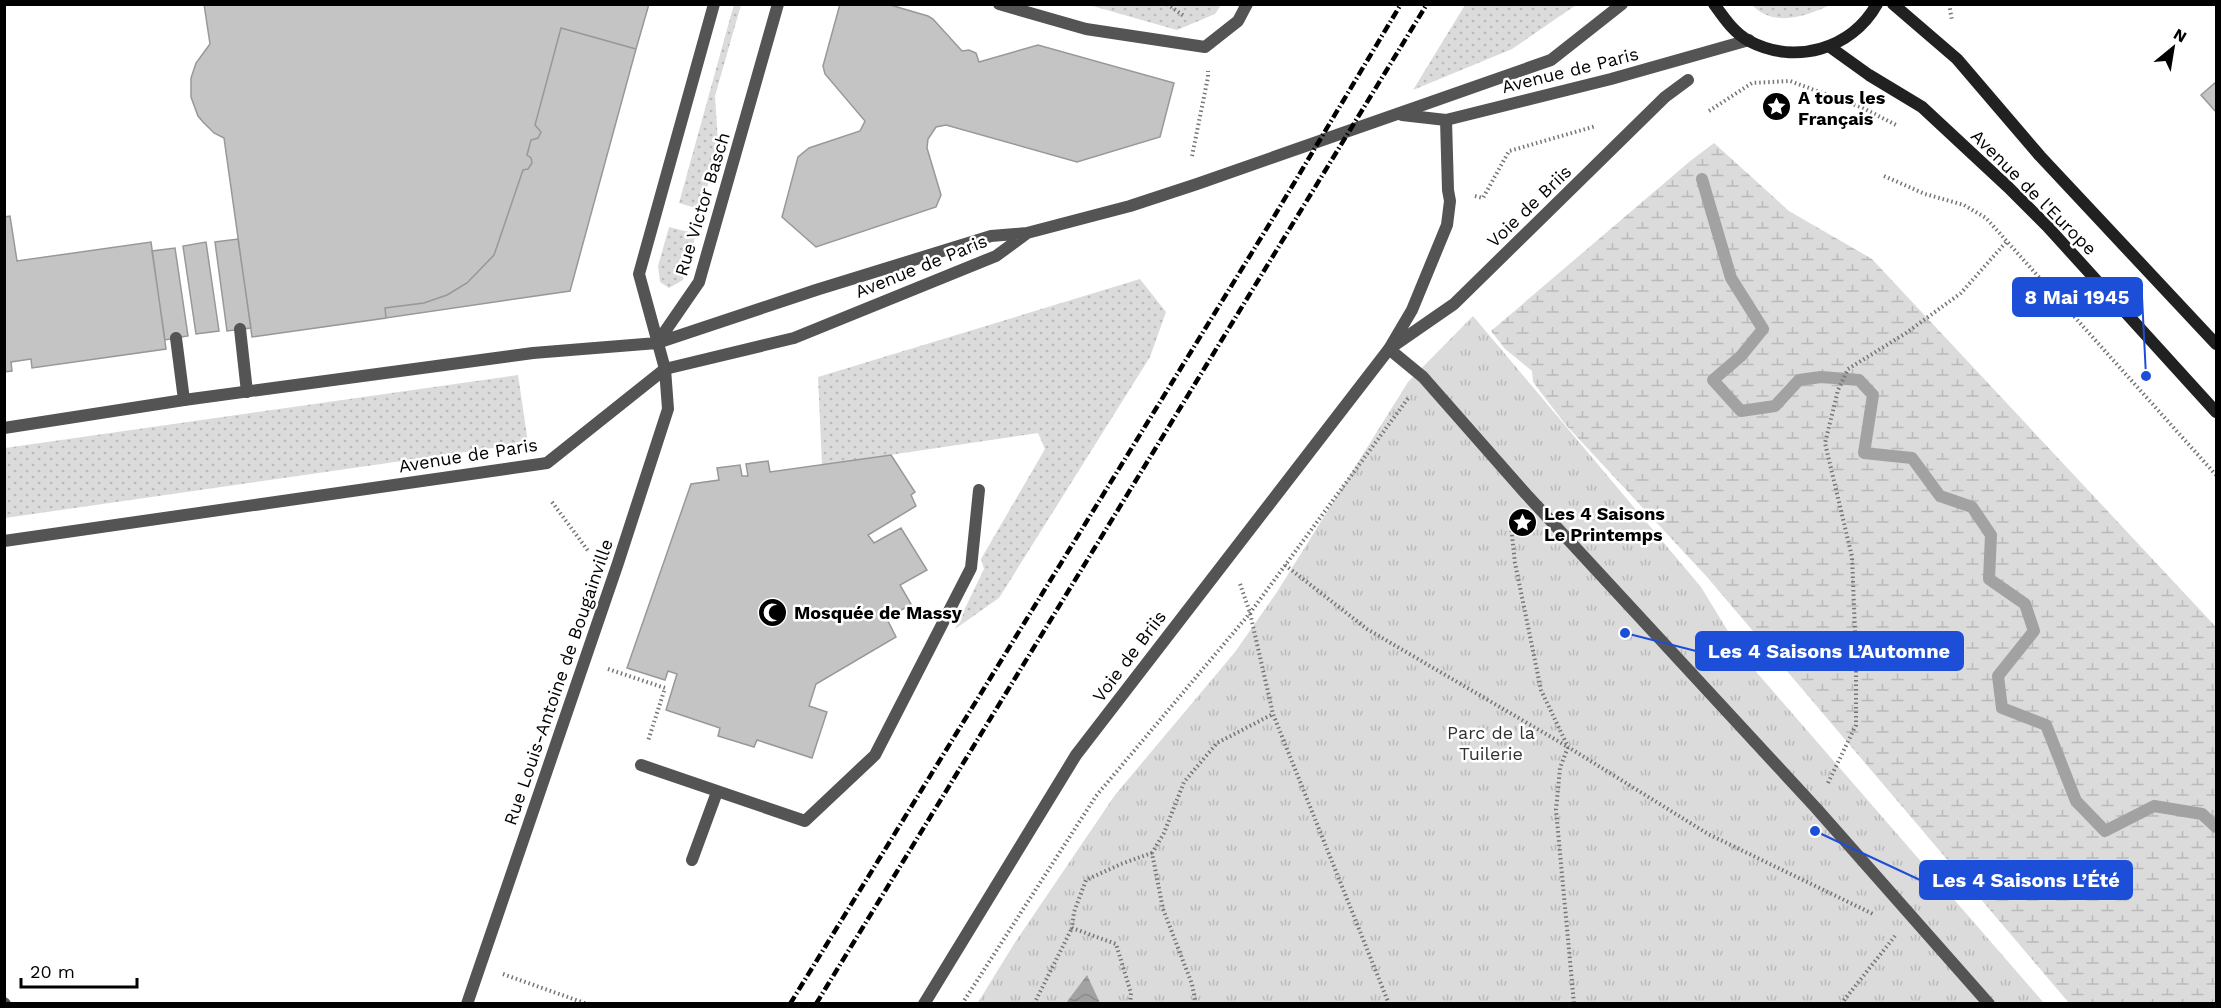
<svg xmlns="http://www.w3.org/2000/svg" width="2221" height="1008" font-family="'Work Sans',sans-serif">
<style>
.grass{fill:url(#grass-dots)}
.wetland{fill:url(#wetland-marsh)}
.park{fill:url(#park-tufts)}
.water{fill:url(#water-waves)}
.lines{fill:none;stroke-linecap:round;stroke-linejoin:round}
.stream{stroke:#a2a2a2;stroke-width:12}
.building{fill:#c4c4c4;stroke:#989898;stroke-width:1.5}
.path{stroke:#767676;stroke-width:4;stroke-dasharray:1.5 3;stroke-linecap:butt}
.service{stroke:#545454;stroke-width:12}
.minor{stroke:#545454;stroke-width:12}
.tertiary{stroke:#545454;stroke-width:12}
.secondary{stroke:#212121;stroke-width:12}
.rail{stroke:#000;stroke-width:4.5;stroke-dasharray:9 3 1.5 3;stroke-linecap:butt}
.labels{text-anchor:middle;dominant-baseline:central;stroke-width:5;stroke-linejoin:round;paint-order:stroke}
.street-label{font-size:18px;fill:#000;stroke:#fff}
.poi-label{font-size:18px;font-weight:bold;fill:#000;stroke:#fff;text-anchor:start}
.park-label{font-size:18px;fill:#323232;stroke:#fff}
.leader{fill:none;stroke:#1d4ed8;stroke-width:2}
.callout-dot{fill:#1d4ed8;stroke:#fff;stroke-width:2}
.callout{fill:#1d4ed8;stroke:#1d4ed8;stroke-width:2}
.callout-label{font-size:20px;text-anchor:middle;font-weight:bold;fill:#fff}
</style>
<defs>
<pattern id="grass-dots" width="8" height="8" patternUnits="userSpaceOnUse" patternTransform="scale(1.5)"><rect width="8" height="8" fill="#dbdbdb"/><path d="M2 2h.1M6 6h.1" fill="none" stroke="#bababa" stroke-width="1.8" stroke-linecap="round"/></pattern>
<pattern id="wetland-marsh" width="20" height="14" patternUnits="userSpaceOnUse" patternTransform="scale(1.5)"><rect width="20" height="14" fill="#dbdbdb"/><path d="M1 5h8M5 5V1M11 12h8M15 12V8" fill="none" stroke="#bababa"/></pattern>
<pattern id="park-tufts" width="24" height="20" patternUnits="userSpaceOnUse" patternTransform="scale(1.5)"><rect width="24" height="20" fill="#dbdbdb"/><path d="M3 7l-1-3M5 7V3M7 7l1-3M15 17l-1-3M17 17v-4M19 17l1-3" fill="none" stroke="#bababa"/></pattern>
<pattern id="water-waves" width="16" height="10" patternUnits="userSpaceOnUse" patternTransform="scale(1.5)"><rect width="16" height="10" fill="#a2a2a2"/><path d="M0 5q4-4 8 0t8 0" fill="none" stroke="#8a8a8a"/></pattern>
</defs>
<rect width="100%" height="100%" fill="#fff"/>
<path class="grass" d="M734,4L741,5L715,96L718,142L702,210L679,203Z
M1089,5H1221L1215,14L1177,30Z
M1465,5V4L1576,5L1512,49L1413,90Z
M1752,5H1830C1806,16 1774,28 1752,5Z
M669,227L696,234L683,280L669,288L660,282L658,266Z
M1140,279L1166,312L1150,357L999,598L955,629L984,569L981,559L1045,449L1038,433L822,465L818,377Z
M518,375L528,443L5,518V448Z"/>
<path class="wetland" d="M1714,143L1789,211L1872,259L2216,627V1003H2069L1707,577L1565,424L1533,382L1532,371L1505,349L1491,331L1689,162Z"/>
<path class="park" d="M1473,316L1701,587L1745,659L2044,1003L977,1004L1014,944L1115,795L1235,652L1277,592L1408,382Z"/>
<path class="water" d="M1087,975L1100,1003H1066Z"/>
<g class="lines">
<path class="stream" d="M1702,179L1731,278L1763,329L1741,356L1713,380L1741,411L1775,406L1799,380L1821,377L1859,380L1873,395L1864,453L1912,458L1940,496L1972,507L1991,535L1989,579L2025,604L2034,631L1998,676L2002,708L2046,725L2076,801L2105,831L2154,806L2202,814L2216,827"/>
</g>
<path class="building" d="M204,4H649L636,49L561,28L535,125L541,132L538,138L531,140L527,155L531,158L532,163L528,169L523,170L494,255L467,283L447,295L424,303L385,308L386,318L252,337L224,138L214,133L203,122L198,116L191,97V78L196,63L210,44Z
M840,4H887L928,16L933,19L962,51L969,50L976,53L979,62L1038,45L1174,83L1160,137L1077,162L946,125L936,127L928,139L927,148L941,195L936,207L816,247L782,217L798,157L809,148L860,131L865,121L825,74L823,66Z
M561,28L636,49L570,291L386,318L385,308L424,303L447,295L467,283L494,255L523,170L528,169L532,163L531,158L527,155L531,140L538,138L541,132L535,125Z
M2216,82V112L2201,95Z
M10,216L17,261L151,242L166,349L32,368L31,359L11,362L12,371L4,372V217Z
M238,239L251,328L227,331L215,242Z
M206,242L219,331L196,334L183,246Z
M175,248L188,336L165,340L152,251Z
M891,455L915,492L911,495L916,506L868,535L874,543L901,528L927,570L900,585L911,604L887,619L896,637L816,684L809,706L827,712L812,758L757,740L754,747L718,736L720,728L666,710L677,674L668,671L665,680L627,668L691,484L719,480L717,468L740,465L742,476H748L746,464L768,461L770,472Z"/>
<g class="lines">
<path class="path" d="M1167,4L1184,16
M1949,4L1952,20
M1709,111L1752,83L1790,81L1863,108L1898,126
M1192,156L1208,77V71
M1884,176L1925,194L1964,205L1986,218L2216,475
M1475,196L1483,198L1509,151L1596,126
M552,502L589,552
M1510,517L1515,563L1541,690L1568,747L1708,834L1873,914
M1285,565L1367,629L1568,747L1560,768L1556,810L1574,1004
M1240,584L1250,613L1273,714L1389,1004
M608,669L665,688L648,741
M1828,783L1856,725V656L1852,557L1825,443L1838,390L1848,369L1906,333L1961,293L2007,241
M503,974L587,1004
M962,1004L1096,796L1250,613L1409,397
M1034,1004L1072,928
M1130,1004L1131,993L1116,944L1072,928L1074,912L1086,880L1121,864L1152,853
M1196,1004L1192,984L1163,909L1152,853L1164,833L1184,782L1217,743L1273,714
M1841,1004L1895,936"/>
<path class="service" d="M1688,80L1665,97L1454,304L1389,349L1423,377L1526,494L1816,808L1989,1004
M240,329L247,392
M176,338L184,400
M641,765L805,821L875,755L971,568L979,490
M692,860L717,792
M4,1003L5,1004"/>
<path class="minor" d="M999,4L1086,29L1205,47L1238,21L1247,4
M467,1004L618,563L668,409L665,369
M924,1004L1076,755L1389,349L1412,310L1447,225L1450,201L1448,190L1446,120"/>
<path class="tertiary" d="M1402,115L1446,120L1611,79L1749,40
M657,343L699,282L778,4
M665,369L639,274L714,4
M4,428L184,400L533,353L657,343L816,290L991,236L1027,233L1130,206L1197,184L1397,114L1551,60L1622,4
M4,541L547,463L665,369L794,338L996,256L1026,234"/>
<path class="secondary" d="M1714,4C1724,18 1734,33 1749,41C1795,65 1851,50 1877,4
M1893,4L1957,59L2040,156L2216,344
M1830,47L1869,75L1922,107L2008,187L2047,226L2216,412"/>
<path class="rail" d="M790,1004L1275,215L1401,4
M816,1004L1427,4"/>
</g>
<defs>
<symbol id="sight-disc" viewBox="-11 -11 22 22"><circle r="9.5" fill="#000" stroke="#fff"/><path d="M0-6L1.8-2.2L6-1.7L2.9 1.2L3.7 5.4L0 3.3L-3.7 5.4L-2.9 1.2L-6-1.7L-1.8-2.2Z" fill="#fff"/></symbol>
<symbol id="mosque-disc" viewBox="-11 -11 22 22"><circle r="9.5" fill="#000" stroke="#fff"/><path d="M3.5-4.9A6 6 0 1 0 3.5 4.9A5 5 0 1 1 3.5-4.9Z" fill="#fff"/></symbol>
</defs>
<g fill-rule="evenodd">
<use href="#sight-disc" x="1760" y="90" width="33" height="33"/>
<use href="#sight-disc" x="1506" y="506" width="33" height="33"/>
<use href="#mosque-disc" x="756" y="596" width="33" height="33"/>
</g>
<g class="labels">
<g class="street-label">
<text transform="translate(1570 70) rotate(-14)">Avenue de Paris</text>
<text transform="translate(2034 192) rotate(45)">Avenue de l'Europe</text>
<text transform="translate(702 204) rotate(-73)">Rue Victor Basch</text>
<text transform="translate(1529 206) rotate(-44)">Voie de Briis</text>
<text transform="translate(921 266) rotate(-22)">Avenue de Paris</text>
<text transform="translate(468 455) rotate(-9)">Avenue de Paris</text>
<text transform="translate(1129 656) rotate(-53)">Voie de Briis</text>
<text transform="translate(558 682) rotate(-71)">Rue Louis-Antoine de Bougainville</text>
</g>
<g class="poi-label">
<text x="1798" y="97">A tous les<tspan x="1798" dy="21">Français</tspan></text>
<text x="1544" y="513">Les 4 Saisons<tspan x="1544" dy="21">Le Printemps</tspan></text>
<text x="794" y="612">Mosquée de Massy</text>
</g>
<g class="park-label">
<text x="1491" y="732">Parc de la<tspan x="1491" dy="21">Tuilerie</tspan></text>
</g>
</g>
<path class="leader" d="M2146 376L2142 297M1625 633L1696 651M1815 831L1920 880"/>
<g class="callout-dot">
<circle cx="2146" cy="376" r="6"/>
<circle cx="1625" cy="633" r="6"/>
<circle cx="1815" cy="831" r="6"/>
</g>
<g class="callout">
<rect x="2013" y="278" width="129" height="38" rx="6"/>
<rect x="1696" y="632" width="267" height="38" rx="6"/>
<rect x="1920" y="861" width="212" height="38" rx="6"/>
</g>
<g class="callout-label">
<text x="2077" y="304">8 Mai 1945</text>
<text x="1829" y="658">Les 4 Saisons L’Automne</text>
<text x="2026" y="887">Les 4 Saisons L’Été</text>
</g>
<rect width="2221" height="1008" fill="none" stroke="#000000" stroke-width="12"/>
<g transform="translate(2173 48) rotate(30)" stroke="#ffffff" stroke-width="4.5" paint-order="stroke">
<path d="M0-4.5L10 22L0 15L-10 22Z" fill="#000000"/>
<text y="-9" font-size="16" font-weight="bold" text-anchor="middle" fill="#000000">N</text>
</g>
<path d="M21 978v9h116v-9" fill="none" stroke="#000000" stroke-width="3"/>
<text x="30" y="978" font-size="18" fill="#000000" stroke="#ffffff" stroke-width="4.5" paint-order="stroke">20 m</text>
</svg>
